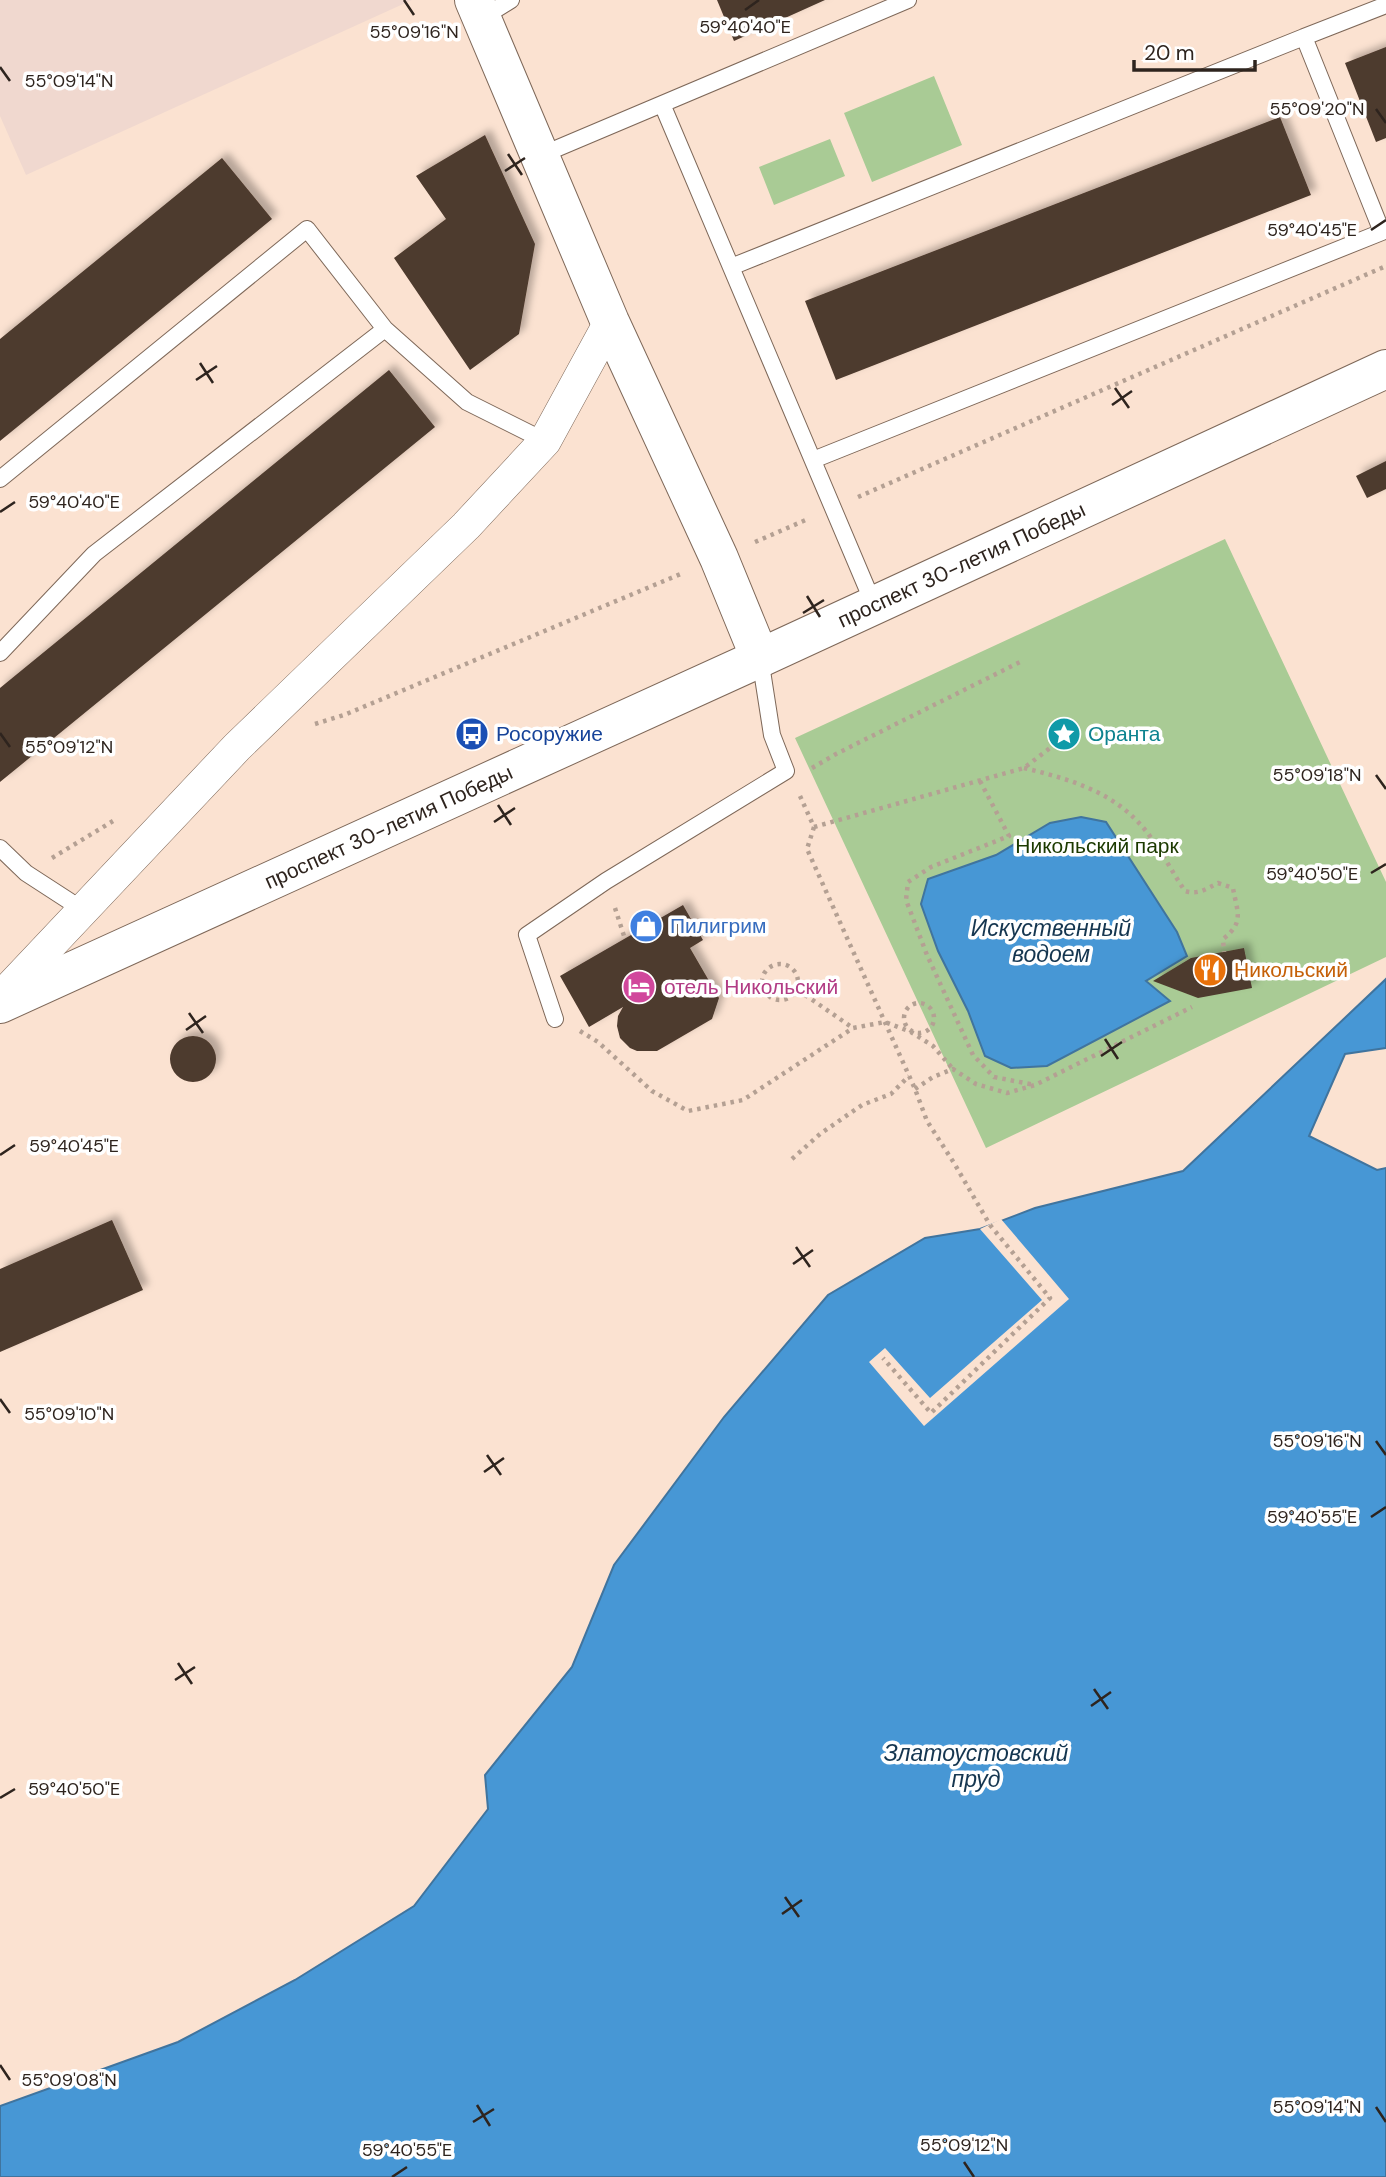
<svg xmlns="http://www.w3.org/2000/svg" width="1386" height="2177" font-family="'DM Sans',sans-serif">
<style>
.education{fill:#f0d8cf}
.green{fill:#a9cb95}
.water{fill:#4797d5;stroke:#40749e;stroke-width:2}
.pier{fill:#fbe2d1}
.building{fill:#4e3a2d;filter:url(#shadow)}
.lines{fill:none;stroke-linecap:round;stroke-linejoin:round}
.lane-casing{stroke:#7e6859;stroke-width:18}
.street-casing{stroke:#7e6859;stroke-width:33}
.secondary-casing{stroke:#7e6859;stroke-width:40}
.primary-casing{stroke:#7e6859;stroke-width:40}
.path{stroke:#b4a093;stroke-width:4.5;stroke-dasharray:3.5 5;stroke-linecap:butt}
.lane{stroke:#fff;stroke-width:16}
.street{stroke:#fff;stroke-width:32}
.secondary{stroke:#fff;stroke-width:38}
.primary{stroke:#fff;stroke-width:38}
.ticks{fill:none;stroke:#2e241e;stroke-width:2.5}
.labels{text-anchor:middle;dominant-baseline:central;stroke-width:7;stroke-linejoin:round;paint-order:stroke}
.street-label{font-size:21px;fill:#2e241e;stroke:#fff}
.transit-label{font-size:21px;fill:#164399;stroke:#fff;text-anchor:start}
.culture-label{font-size:21px;fill:#0d838f;stroke:#fff;text-anchor:start}
.park-label{font-size:21px;fill:#1c3a00;stroke:#fff}
.shop-label{font-size:21px;fill:#366cbe;stroke:#fff;text-anchor:start}
.food-label{font-size:21px;fill:#c56008;stroke:#fff;text-anchor:start}
.hotel-label{font-size:21px;fill:#b23c85;stroke:#fff;text-anchor:start}
.water-label{font-size:23px;font-style:italic;fill:#153650;stroke:#fff}
.ticks-label{font-size:18px;text-anchor:middle;fill:#2e241e;stroke:#fff;stroke-width:7;stroke-linejoin:round;paint-order:stroke}
</style>
<defs>
<filter id="shadow"><feDropShadow dx="6" dy="-6" stdDeviation="3.5" flood-color="#0004"/></filter>
</defs>
<rect width="100%" height="100%" fill="#fbe2d1"/>
<path class="education" d="M0,0H412L26,175L0,116Z"/>
<path class="green" d="M934,76L962,145L872,182L844,113Z
M830,139L845,176L774,205L759,167Z
M1225,539L1386,882V957L986,1148L795,738Z"/>
<path class="water" d="M1081,817L1106,822L1177,932L1187,956L1146,981L1170,1001L1047,1066L1011,1068L985,1056L968,1011L938,951L921,904L928,879L996,855L1050,823Z
M1386,979V1048L1345,1054L1309,1136L1377,1170L1386,1168V2177H0V2106L178,2042L295,1980L414,1906L488,1809L485,1775L572,1667L614,1565L724,1417L828,1295L925,1238L980,1229L1035,1208L1183,1171Z"/>
<path class="pier" d="M1001,1219L1069,1299L924,1426L869,1362L885,1348L930,1398L1042,1300L980,1229Z"/>
<path class="building" d="M717,0H825L734,41Z
M1386,47V138L1376,142L1345,63Z
M1280,117L1311,195L836,380L805,301Z
M485,135L535,244L519,334L470,370L394,258L446,219L416,176Z
M222,158L272,219L0,441V339Z
M389,370L435,427L0,782V688Z
M1386,461V489L1367,498L1356,476Z
M683,905L703,940L690,948L719,998L712,1019L657,1051H637L630,1048L620,1038L617,1026L618,1016L623,1007L589,1027L560,976Z
M1244,948L1252,988L1198,998L1153,981L1191,958Z
M170 1059a23 23 0 1 1 46 0a23 23 0 1 1-46 0Z
M112,1220L143,1290L0,1352V1269Z"/>
<g class="lines">
<defs>
<path id="lane" d="M482,18L511,0
M1304,37L1386,5
M662,104L874,605
M539,156L908,0
M731,267L1304,37L1382,232L813,460
M0,479L307,229L385,329
M0,653L94,554L385,329L467,402L545,441
M0,848L26,873L83,910
M555,1019L527,935L606,881L786,771L772,735L760,658"/>
<path id="street" d="M0,998L237,747L466,526L545,441L610,322"/>
<path id="secondary" d="M474,0L610,322L719,558L760,658"/>
<g id="primary">
<path id="s1" d="M0,1004L760,658L1386,369"/>
</g>
</defs>
<use href="#lane" class="lane-casing"/>
<use href="#street" class="street-casing"/>
<use href="#secondary" class="secondary-casing"/>
<use href="#primary" class="primary-casing"/>
<path class="path" d="M858,497L1386,266
M755,542L808,519
M315,724L344,715L683,573
M812,768L836,754L1020,662
M1024,768C1065,778 1109,790 1139,823C1157,842 1170,869 1185,891C1198,895 1206,889 1218,883L1233,888C1237,912 1245,922 1223,939L1224,952
M980,781L1009,836L931,867L908,882L906,900L927,955L973,1055L994,1077L1035,1085
M800,796L814,827L807,849L915,1089L927,1121L954,1163L990,1225L1050,1298L931,1413L883,1358
M814,827L1024,768L1050,748
M52,858L113,821
M615,908L625,939
M762 982a18 18 0 1 1 36 0a18 18 0 1 1-36 0Z
M798,990L853,1028
M904 1018a15 15 0 1 1 30 0a15 15 0 1 1-30 0Z
M580,1031L598,1042L652,1091L688,1111L743,1100L853,1028L885,1022L911,1032L933,1046L953,1069
M915,1089L933,1077L953,1069L976,1084L1007,1093L1035,1085L1192,1007
M792,1159L820,1134L862,1105L891,1094L909,1076"/>
<use href="#lane" class="lane"/>
<use href="#street" class="street"/>
<use href="#secondary" class="secondary"/>
<use href="#primary" class="primary"/>
</g>
<path class="ticks" d="M404,0L414,15M745,10L759,0M0,67L10,81M1376,109L1386,123M508,154L522,175M505,171L525,158M1371,230L1386,220M200,363L213,383M196,380L217,366M1115,388L1129,408M1112,405L1132,391M0,512L15,502M807,596L820,617M803,613L824,600M0,733L10,747M1376,775L1386,789M498,805L511,825M494,822L515,808M1371,873L1386,864M189,1013L203,1033M186,1030L206,1016M1105,1039L1118,1059M1101,1056L1122,1042M0,1155L15,1145M796,1247L810,1267M793,1264L813,1250M0,1399L10,1413M1376,1441L1386,1455M487,1455L501,1475M484,1472L504,1458M1371,1517L1386,1507M178,1663L192,1684M175,1680L195,1667M1094,1689L1108,1709M1091,1706L1111,1692M0,1798L15,1789M785,1897L799,1917M782,1914L802,1900M0,2065L10,2080M477,2105L490,2126M1376,2107L1386,2122M473,2122L494,2109M964,2162L974,2177M392,2177L407,2167"/>
<defs>
<symbol id="bus-disc" viewBox="-11 -11 22 22"><circle r="9.5" fill="#1a4fb4" stroke="#fff"/><path d="M-5-6H5V4H4V6H2V4H-2V6H-4V4H-5ZM-3.5-4V0h7V-4ZM-3.5 1.2v1.5H-2V1.2ZM2 1.2v1.5H3.5V1.2Z" fill="#fff"/></symbol>
<symbol id="sight-disc" viewBox="-11 -11 22 22"><circle r="9.5" fill="#0f9aa8" stroke="#fff"/><path d="M0-6L1.8-2.2L6-1.7L2.9 1.2L3.7 5.4L0 3.3L-3.7 5.4L-2.9 1.2L-6-1.7L-1.8-2.2Z" fill="#fff"/></symbol>
<symbol id="shop-disc" viewBox="-11 -11 22 22"><circle r="9.5" fill="#3f7fe0" stroke="#fff"/><path d="M-5-2.5h2.3a2.7 3.5 0 0 1 5.4 0H5L5.5 6h-11ZM-1.5-2.5h3a1.5 2.3 0 0 0-3 0Z" fill="#fff"/></symbol>
<symbol id="restaurant-disc" viewBox="-11 -11 22 22"><circle r="9.5" fill="#e8710a" stroke="#fff"/><path d="M-5-6h1v4h1v-4h1v4h1v-4h1v5L-1.5 .5V6h-2V.5L-5-1ZM5-6V6H3V1.5H1.5Q1.5-4 5-6Z" fill="#fff"/></symbol>
<symbol id="hotel-disc" viewBox="-11 -11 22 22"><circle r="9.5" fill="#d1479c" stroke="#fff"/><path d="M-6-4.5h1.5V1H6V5H4.5V3h-9V5H-6ZM-4 0a1.8 1.8 0 1 1 3.6 0ZM.5 0V-2.5h3Q6-2.5 6 0Z" fill="#fff"/></symbol>
</defs>
<g fill-rule="evenodd">
<use href="#bus-disc" x="453" y="715" width="38" height="38"/>
<use href="#sight-disc" x="1045" y="715" width="38" height="38"/>
<use href="#shop-disc" x="627" y="907" width="38" height="38"/>
<use href="#restaurant-disc" x="1191" y="951" width="38" height="38"/>
<use href="#hotel-disc" x="620" y="968" width="38" height="38"/>
</g>
<g class="labels">
<g class="street-label">
<text stroke="none"><textPath href="#s1" startOffset="1057">проспект 30-летия Победы</textPath></text>
<text stroke="none"><textPath href="#s1" startOffset="427">проспект 30-летия Победы</textPath></text>
</g>
<g class="transit-label">
<text x="496" y="734">Росоружие</text>
</g>
<g class="culture-label">
<text x="1088" y="734">Оранта</text>
</g>
<g class="park-label">
<text x="1097" y="846">Никольский парк</text>
</g>
<g class="shop-label">
<text x="670" y="926">Пилигрим</text>
</g>
<g class="food-label">
<text x="1234" y="970">Никольский</text>
</g>
<g class="hotel-label">
<text x="664" y="987">отель Никольский</text>
</g>
<g class="water-label">
<text x="1051" y="928">Искуственный<tspan x="1051" dy="26">водоем</tspan></text>
<text x="976" y="1753">Златоустовский<tspan x="976" dy="26">пруд</tspan></text>
</g>
</g>
<g class="ticks-label">
<text x="745" y="33">59°40'40"E</text>
<text x="414" y="38">55°09'16"N</text>
<text x="69" y="87">55°09'14"N</text>
<text x="1317" y="115">55°09'20"N</text>
<text x="1312" y="236">59°40'45"E</text>
<text x="74" y="508">59°40'40"E</text>
<text x="69" y="753">55°09'12"N</text>
<text x="1317" y="781">55°09'18"N</text>
<text x="1312" y="880">59°40'50"E</text>
<text x="74" y="1152">59°40'45"E</text>
<text x="69" y="1420">55°09'10"N</text>
<text x="1317" y="1447">55°09'16"N</text>
<text x="1312" y="1523">59°40'55"E</text>
<text x="74" y="1795">59°40'50"E</text>
<text x="69" y="2086">55°09'08"N</text>
<text x="1317" y="2113">55°09'14"N</text>
<text x="964" y="2151">55°09'12"N</text>
<text x="407" y="2156">59°40'55"E</text>
</g>
<path d="M1134 60v10h121v-10" fill="none" stroke="#2e241e" stroke-width="3.5"/>
<text x="1144" y="60" font-size="21" fill="#2e241e" stroke="#ffffff" stroke-width="5" paint-order="stroke">20 m</text>
</svg>
